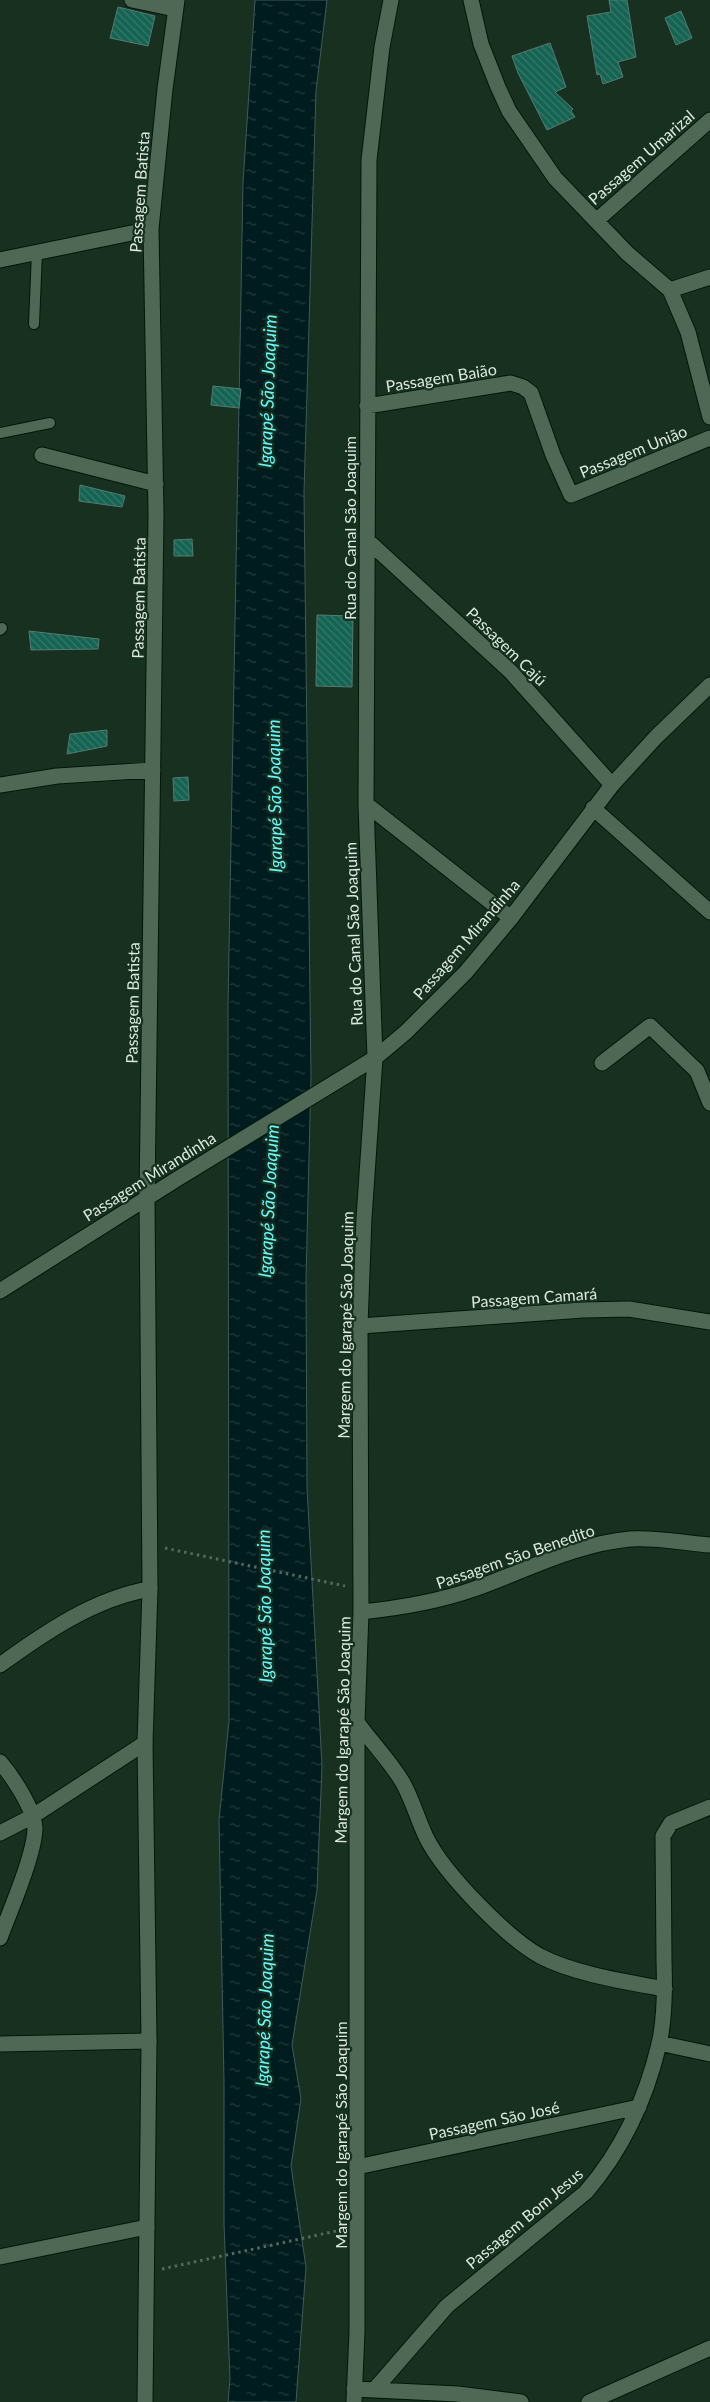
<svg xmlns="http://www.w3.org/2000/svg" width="710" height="2402" font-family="Lato,sans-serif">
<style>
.water{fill:url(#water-ripples);stroke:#415a58}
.building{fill:url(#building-back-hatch);stroke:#567a71}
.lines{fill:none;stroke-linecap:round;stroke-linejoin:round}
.service-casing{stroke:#011809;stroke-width:12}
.minor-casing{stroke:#011809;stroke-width:17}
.tertiary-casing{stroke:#011809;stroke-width:17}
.path{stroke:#546a5b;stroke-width:3;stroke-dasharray:2.5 4;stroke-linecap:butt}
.service{stroke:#4e6855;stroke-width:10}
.minor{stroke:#4e6855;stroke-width:15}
.tertiary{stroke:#4e6855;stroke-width:15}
.labels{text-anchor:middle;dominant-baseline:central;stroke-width:4.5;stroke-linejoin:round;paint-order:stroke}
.street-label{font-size:16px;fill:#dae9de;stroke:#17301f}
.water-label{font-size:18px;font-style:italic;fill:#63f9fe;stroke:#17301f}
</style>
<defs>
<pattern id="water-ripples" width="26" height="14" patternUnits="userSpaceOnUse" patternTransform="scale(1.25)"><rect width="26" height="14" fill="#001c1e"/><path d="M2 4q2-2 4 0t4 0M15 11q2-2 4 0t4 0" fill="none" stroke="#253d3e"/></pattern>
<pattern id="building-back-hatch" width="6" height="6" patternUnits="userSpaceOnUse" patternTransform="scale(1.25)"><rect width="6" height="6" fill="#156353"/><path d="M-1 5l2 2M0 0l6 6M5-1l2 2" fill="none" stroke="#36796b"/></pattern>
</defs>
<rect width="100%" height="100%" fill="#17301f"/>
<path class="water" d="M255,0H327L316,91L304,492L311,1078L306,1278L307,1487L322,1766L317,1890L292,2045L301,2099L291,2166L306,2267L296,2402H228L230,2379L224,2224V2081L219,1820L229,1721L228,1006L243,183Z"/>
<path class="building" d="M609,0H627L636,57L618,62L623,77L603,84L600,74L597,75L587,16L611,12Z
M118,7L155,16L148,46L110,38Z
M681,11L692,38L676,45L665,18Z
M550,43L566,87L555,92L573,109L571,111L575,117L547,130L518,73L512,56Z
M213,386L241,389L239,408L211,405Z
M80,485L125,496L122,507L79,501Z
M192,539L193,556H174V540Z
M317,615L353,616L352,687L316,686Z
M29,631L99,639L98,649L31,650Z
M107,730V746L67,754L70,734Z
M188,777L189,800L174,801L173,778Z"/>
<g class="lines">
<defs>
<path id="service" d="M34,324L37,252
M0,433L50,423
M0,630L2,628"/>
<path id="minor" d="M132,0L175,9
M471,0L481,44L498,87L509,111L555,178L627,253L670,290L688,332L710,417
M596,221L710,120
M0,260L151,229
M670,290L710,277
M367,406L511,383L523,387L531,393L553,455L571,495L710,438
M42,455L156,484
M368,541L511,672L612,785
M0,785L57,776L153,770
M366,804L511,918
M593,808L710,912
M375,1058L366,804L369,160L382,47L391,0
M602,1063L650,1026L697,1071L710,1103
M147,1197L156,514L151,229L165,89L177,0
M360,1326L583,1310L629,1309L710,1322
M361,1612C400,1608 437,1602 474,1589C525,1571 575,1544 630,1539C656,1537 684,1543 710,1545
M0,1665C44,1633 95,1598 150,1589
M357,1722C372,1743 391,1762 403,1783C413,1801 418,1821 427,1839C445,1874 506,1937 540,1956C574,1974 627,1982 665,1989
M0,1762C12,1776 35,1810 35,1829C34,1856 10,1911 0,1938
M0,1833L33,1816L145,1743
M659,2043L710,2054
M0,2044L149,2041
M357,2167L639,2107
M0,2257L147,2227
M354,2389L458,2394L521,2402
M375,2389L447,2306L586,2192C623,2149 646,2099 659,2044C665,2018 665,1988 664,1961C664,1919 663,1878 663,1836L671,1823L710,1807
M589,2402L710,2348"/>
<path id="tertiary" d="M0,1291L177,1179L375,1058L406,1032L466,972L511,918L612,785L656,737L710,685
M145,2402L149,2041L145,1743L150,1589L147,1197
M354,2402L357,2332V1722L361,1612L360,1326L364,1218L375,1058"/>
</defs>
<use href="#service" class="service-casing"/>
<use href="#minor" class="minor-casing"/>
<use href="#tertiary" class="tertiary-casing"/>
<path class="path" d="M165,1548L345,1586
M162,2269L341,2230"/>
<use href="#service" class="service"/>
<use href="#minor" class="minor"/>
<use href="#tertiary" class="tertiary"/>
</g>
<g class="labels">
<g class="street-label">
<text transform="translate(641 157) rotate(-41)">Passagem Umarizal</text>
<text transform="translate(139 192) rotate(-86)">Passagem Batista</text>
<text transform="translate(441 377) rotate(-9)">Passagem Baião</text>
<text transform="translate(633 451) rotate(-22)">Passagem União</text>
<text transform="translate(349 528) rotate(-90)">Rua do Canal São Joaquim</text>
<text transform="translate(138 598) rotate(-89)">Passagem Batista</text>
<text transform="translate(507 646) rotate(44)">Passagem Cajú</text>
<text transform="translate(353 934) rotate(-92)">Rua do Canal São Joaquim</text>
<text transform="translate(466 939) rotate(-49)">Passagem Mirandinha</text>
<text transform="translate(132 1003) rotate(-89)">Passagem Batista</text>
<text transform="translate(149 1176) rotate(-32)">Passagem Mirandinha</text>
<text transform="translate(534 1297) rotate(-4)">Passagem Camará</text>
<text transform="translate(345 1325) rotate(-89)">Margem do Igarapé São Joaquim</text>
<text transform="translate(515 1556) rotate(-19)">Passagem São Benedito</text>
<text transform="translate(342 1730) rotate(-89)">Margem do Igarapé São Joaquim</text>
<text transform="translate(494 2120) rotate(-12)">Passagem São José</text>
<text transform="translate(340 2135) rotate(-90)">Margem do Igarapé São Joaquim</text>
<text transform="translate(524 2218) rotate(-40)">Passagem Bom Jesus</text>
</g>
<g class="water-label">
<text transform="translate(267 391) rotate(-88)">Igarapé São Joaquim</text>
<text transform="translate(274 796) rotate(-91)">Igarapé São Joaquim</text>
<text transform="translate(268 1201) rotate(-87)">Igarapé São Joaquim</text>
<text transform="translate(264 1606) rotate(-91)">Igarapé São Joaquim</text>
<text transform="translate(264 2010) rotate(-88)">Igarapé São Joaquim</text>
</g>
</g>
</svg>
